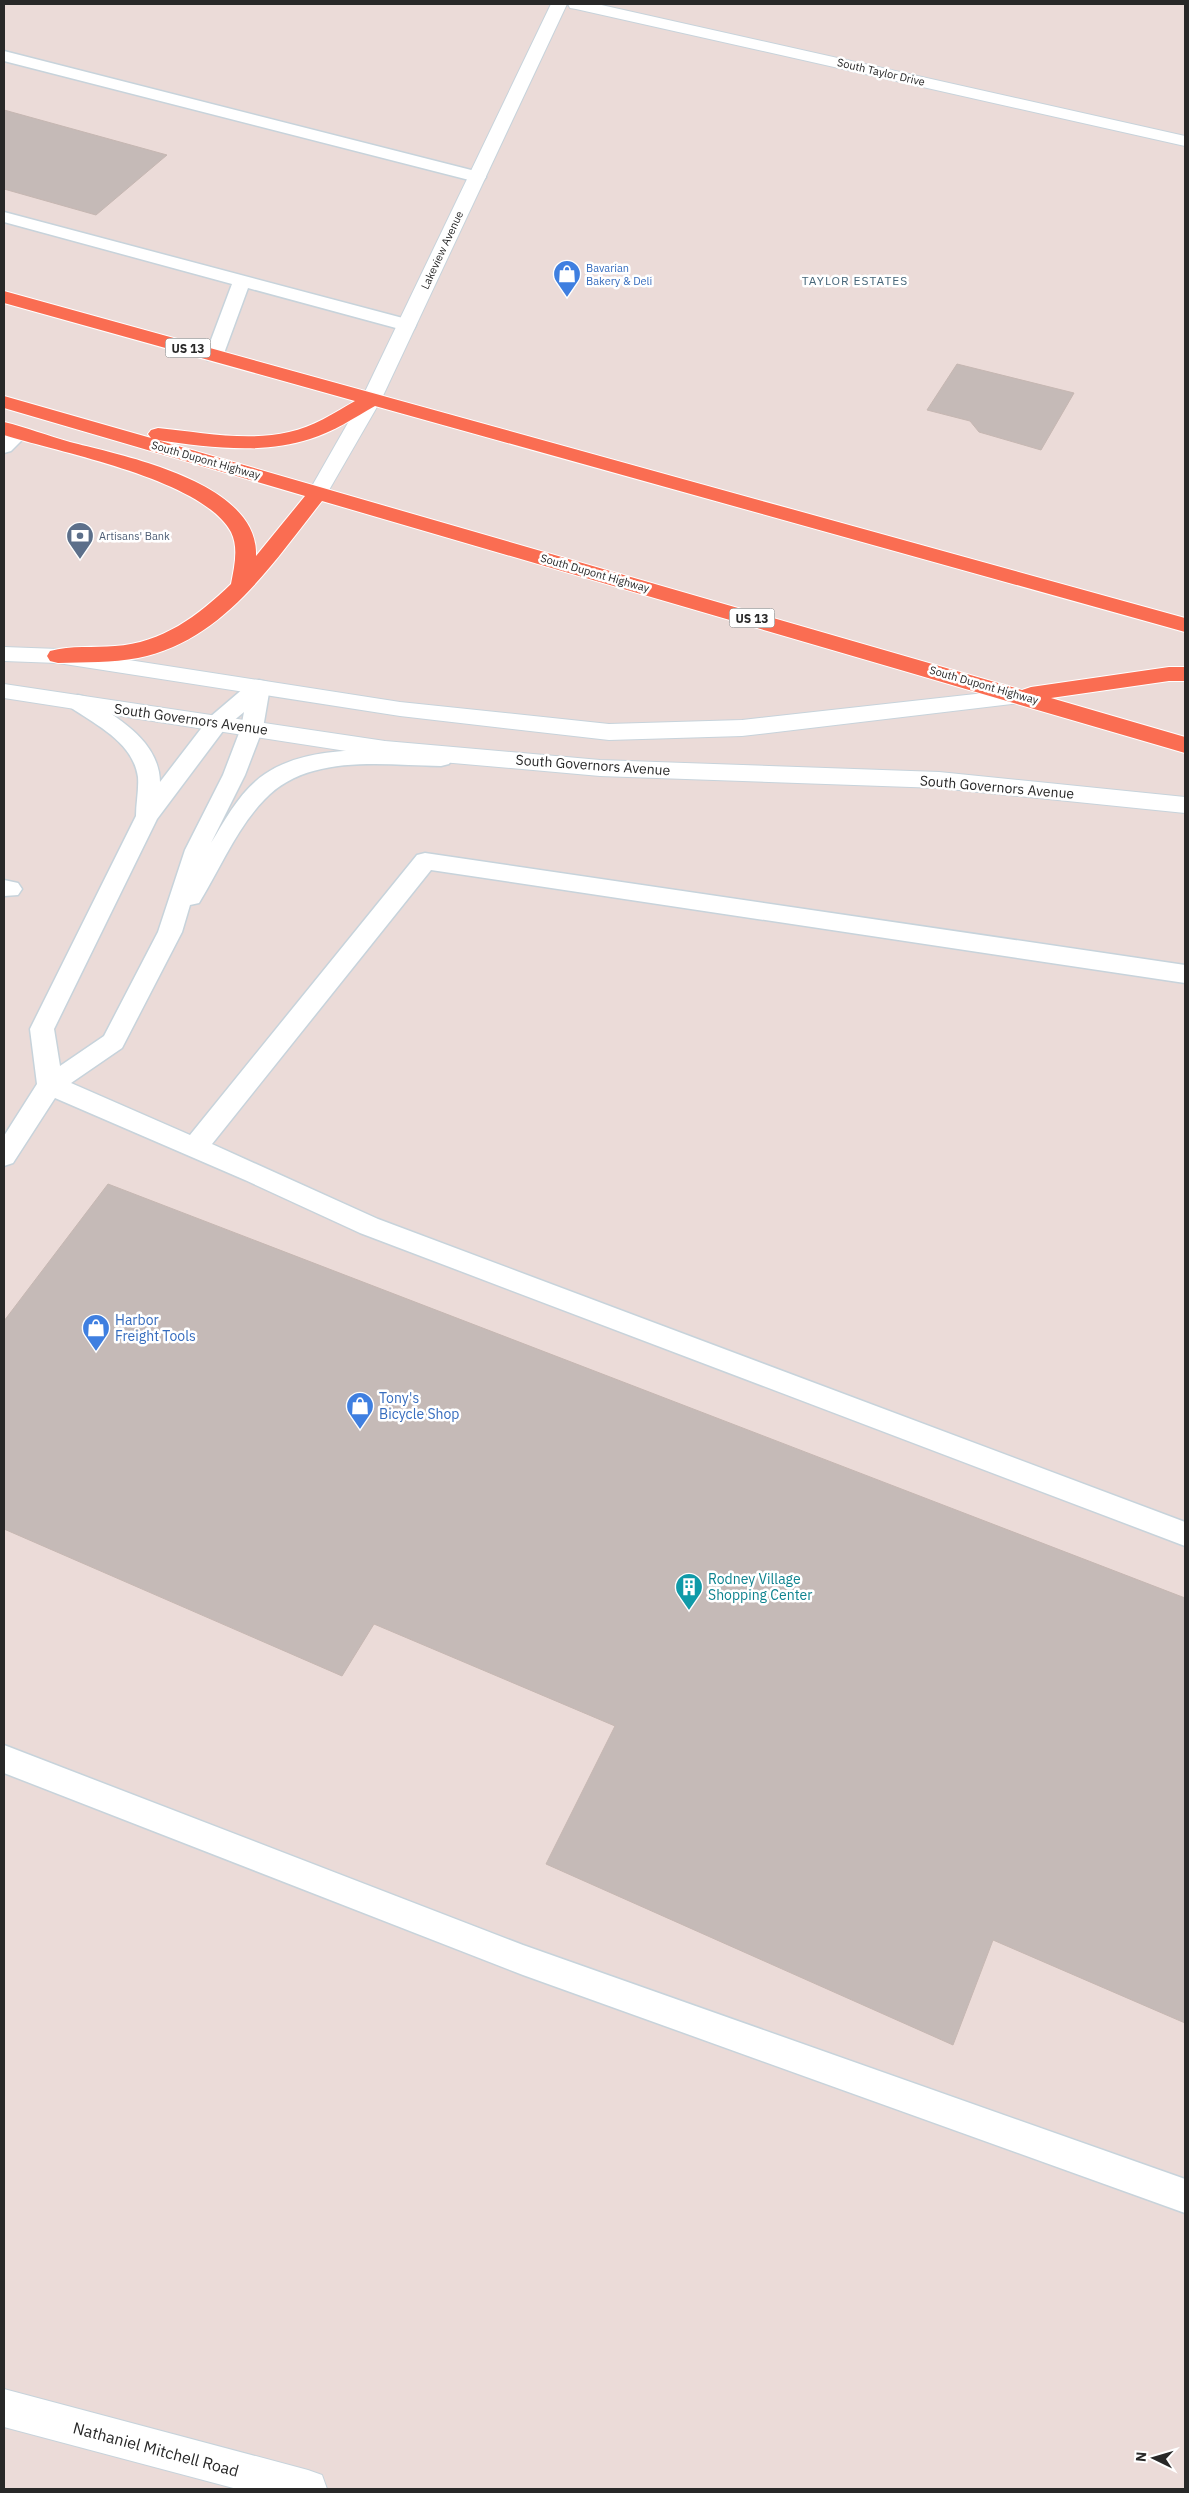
<svg xmlns="http://www.w3.org/2000/svg" width="1189" height="2493" font-family="'IBM Plex Sans',sans-serif">
<style>
.building{fill:#c5bab7;stroke:#c6b7b2}
.lines{fill:none;stroke-linecap:round;stroke-linejoin:round}
.service-casing{stroke:#c7d3db;stroke-width:3}
.minor-casing{stroke:#c7d3db;stroke-width:2}
.secondary-casing{stroke:#c7d3db;stroke-width:2}
.trunk-casing{stroke:#fff;stroke-width:2}
.service{fill:#fff;fill-rule:evenodd}
.minor{fill:#fff;fill-rule:evenodd}
.secondary{fill:#fff;fill-rule:evenodd}
.trunk{fill:#fa6d52;fill-rule:evenodd}
.labels{text-anchor:middle;dominant-baseline:central;stroke-width:5;stroke-linejoin:round;paint-order:stroke}
.far-street-label{font-size:11px;fill:#282828;stroke:#fff}
.far-shop-label{font-size:11px;fill:#366cbe;stroke:#fff;text-anchor:start}
.far-service-label{font-size:11px;fill:#4e5e75;stroke:#fff;text-anchor:start}
.far-neighbourhood-label{font-size:12px;letter-spacing:1px;fill:#476679;stroke:#fff}
.shield{fill:#fff;stroke:#686868;stroke-width:1}
.shield-label{font-size:12px;font-weight:bold;fill:#282828}
.street-label{font-size:14px;fill:#282828;stroke:#fff}
.shop-label{font-size:14px;fill:#366cbe;stroke:#fff;text-anchor:start}
.culture-label{font-size:14px;fill:#0d838f;stroke:#fff;text-anchor:start}
.near-street-label{font-size:16px;fill:#282828;stroke:#fff}
</style>
<rect width="100%" height="100%" fill="#ebdbd8"/>
<path class="building" d="M4,110L167,155L96,215L4,189Z
M957,364L1074,393L1041,450L979,432L970,421L927,410Z
M108,1184L1185,1598V2023L993,1940L953,2045L546,1864L615,1726L374,1624L342,1676L4,1529V1321Z"/>
<g class="lines">
<defs>
<path id="service" d="M4,51L483,173L486,177L483,181L477,182L4,61Z
M4,212L414,321L416,325L414,329L407,331L248,288L223,356L221,360H207L205,356L232,284L4,222Z
M19,427L26,429L29,433L11,451L4,453V437L12,429Z
M259,680L267,682L270,687L263,728L245,775L211,843C226,818 241,790 265,774C312,742 387,751 441,752L449,754L452,759L449,764L441,766C383,765 307,753 264,800C236,829 220,869 199,903L190,905L182,932L122,1048L71,1083L190,1135L417,855L425,853L1185,965V983L431,870L212,1144L378,1219L1185,1522V1546L360,1233L245,1180L55,1098L13,1163L4,1166V1136L37,1084L30,1029L136,816C136,803 139,790 138,777C133,742 96,725 70,707L67,702L70,697L78,695L86,697C117,718 159,740 160,782L210,717L251,682ZM244,712L241,728L223,775L185,850L158,932L104,1036L60,1066L54,1029L157,819L226,727Z
M4,880L18,883L22,889L18,895L4,896Z
M4,1745L523,1945L1185,2179V2213L523,1975L4,1773Z"/>
<path id="minor" d="M551,4H567L381,400L325,497L318,499L311,497L308,493L361,400Z
M568,4H597L1185,136V146L576,9L570,8Z
M4,2389L308,2470L322,2475L327,2489H237L4,2427Z"/>
<path id="secondary" d="M4,647L58,649L400,702L609,724L742,720L1020,689L1028,691L1031,696L1028,701L1020,703L742,736L609,740L400,716L58,663L4,661Z
M4,684L385,741L600,760L939,772L1185,797V813L939,788L600,776L385,757L4,698Z"/>
<path id="trunk" d="M4,291L1185,618V632L375,406C354,418 333,432 310,439C261,455 207,447 157,440L1022,690L1031,687L1169,667H1185V681H1169L1051,698L1185,737V753L322,501C272,564 223,641 138,658C112,663 85,662 58,663L50,661L47,656L50,651C71,645 94,648 115,646C162,643 198,616 231,584C234,568 239,548 231,532C202,479 61,453 4,435V422C26,427 48,436 70,442C124,456 259,482 256,556L305,496L4,408V396L151,438L148,434L151,430L158,428C200,432 247,442 289,432C313,427 334,413 355,401L4,303Z"/>
</defs>
<use href="#service" class="service-casing"/>
<use href="#minor" class="minor-casing"/>
<use href="#secondary" class="secondary-casing"/>
<use href="#trunk" class="trunk-casing"/>
<use href="#service" class="service"/>
<use href="#minor" class="minor"/>
<use href="#secondary" class="secondary"/>
<use href="#trunk" class="trunk"/>
</g>
<defs>
<symbol id="shop-pin" viewBox="-11 -11 22 30"><path d="M0 17L-7.5 6A9.5 9.5 0 1 1 7.5 6Z" fill="#3f7fe0" stroke="#fff"/><path d="M-5-2.5h2.3a2.7 3.5 0 0 1 5.4 0H5L5.5 6h-11ZM-1.5-2.5h3a1.5 2.3 0 0 0-3 0Z" fill="#fff"/></symbol>
<symbol id="bank-pin" viewBox="-11 -11 22 30"><path d="M0 17L-7.5 6A9.5 9.5 0 1 1 7.5 6Z" fill="#5c6f8a" stroke="#fff"/><path d="M-6-4H6V4H-6ZM0-2.3a2.3 2.3 0 1 0 0 4.6a2.3 2.3 0 1 0 0-4.6Z" fill="#fff"/></symbol>
<symbol id="building-pin" viewBox="-11 -11 22 30"><path d="M0 17L-7.5 6A9.5 9.5 0 1 1 7.5 6Z" fill="#0f9aa8" stroke="#fff"/><path d="M-4-6H4V6H1V3H-1V6H-4ZM-2.5-4.3h1.7v1.8h-1.7ZM.8-4.3h1.7v1.8H.8ZM-2.5-1h1.7V.8h-1.7ZM.8-1h1.7V.8H.8Z" fill="#fff"/></symbol>
</defs>
<g fill-rule="evenodd">
<use href="#shop-pin" x="551" y="258" width="32" height="43"/>
<use href="#bank-pin" x="64" y="520" width="32" height="43"/>
<use href="#shop-pin" x="80" y="1312" width="32" height="43"/>
<use href="#shop-pin" x="344" y="1390" width="32" height="43"/>
<use href="#building-pin" x="673" y="1571" width="32" height="43"/>
</g>
<g class="labels">
<g class="far-street-label">
<text transform="translate(881 72) rotate(13)">South Taylor Drive</text>
<text transform="translate(442 250) rotate(-65)">Lakeview Avenue</text>
<text transform="translate(206 460) rotate(16)">South Dupont Highway</text>
<text transform="translate(595 573) rotate(16)">South Dupont Highway</text>
<text transform="translate(984 685) rotate(16)">South Dupont Highway</text>
</g>
<g class="far-shop-label">
<text x="586" y="268">Bavarian<tspan x="586" dy="13">Bakery &amp; Deli</tspan></text>
</g>
<g class="far-service-label">
<text x="99" y="536">Artisans' Bank</text>
</g>
<g class="far-neighbourhood-label">
<text x="855" y="280">TAYLOR ESTATES</text>
</g>
<g class="shield">
<rect x="165.5" y="338.5" width="45" height="19" rx="4"/>
<rect x="729.5" y="608.5" width="45" height="19" rx="4"/>
</g>
<g class="shield-label">
<text x="188" y="348">US 13</text>
<text x="752" y="618">US 13</text>
</g>
<g class="street-label">
<text transform="translate(191 719) rotate(8)">South Governors Avenue</text>
<text transform="translate(593 765) rotate(4)">South Governors Avenue</text>
<text transform="translate(997 787) rotate(5)">South Governors Avenue</text>
</g>
<g class="shop-label">
<text x="115" y="1320">Harbor<tspan x="115" dy="16">Freight Tools</tspan></text>
<text x="379" y="1398">Tony's<tspan x="379" dy="16">Bicycle Shop</tspan></text>
</g>
<g class="culture-label">
<text x="708" y="1579">Rodney Village<tspan x="708" dy="16">Shopping Center</tspan></text>
</g>
<g class="near-street-label">
<text transform="translate(156 2449) rotate(15)">Nathaniel Mitchell Road</text>
</g>
</g>
<rect width="1189" height="2493" fill="none" stroke="#282828" stroke-width="10"/>
<g transform="translate(1154 2458) rotate(275)" stroke="#ffffff" stroke-width="4" paint-order="stroke">
<path d="M0-4L9 19L0 12L-9 19Z" fill="#282828"/>
<text y="-8" font-size="14" font-weight="bold" text-anchor="middle" fill="#282828">N</text>
</g>
</svg>
